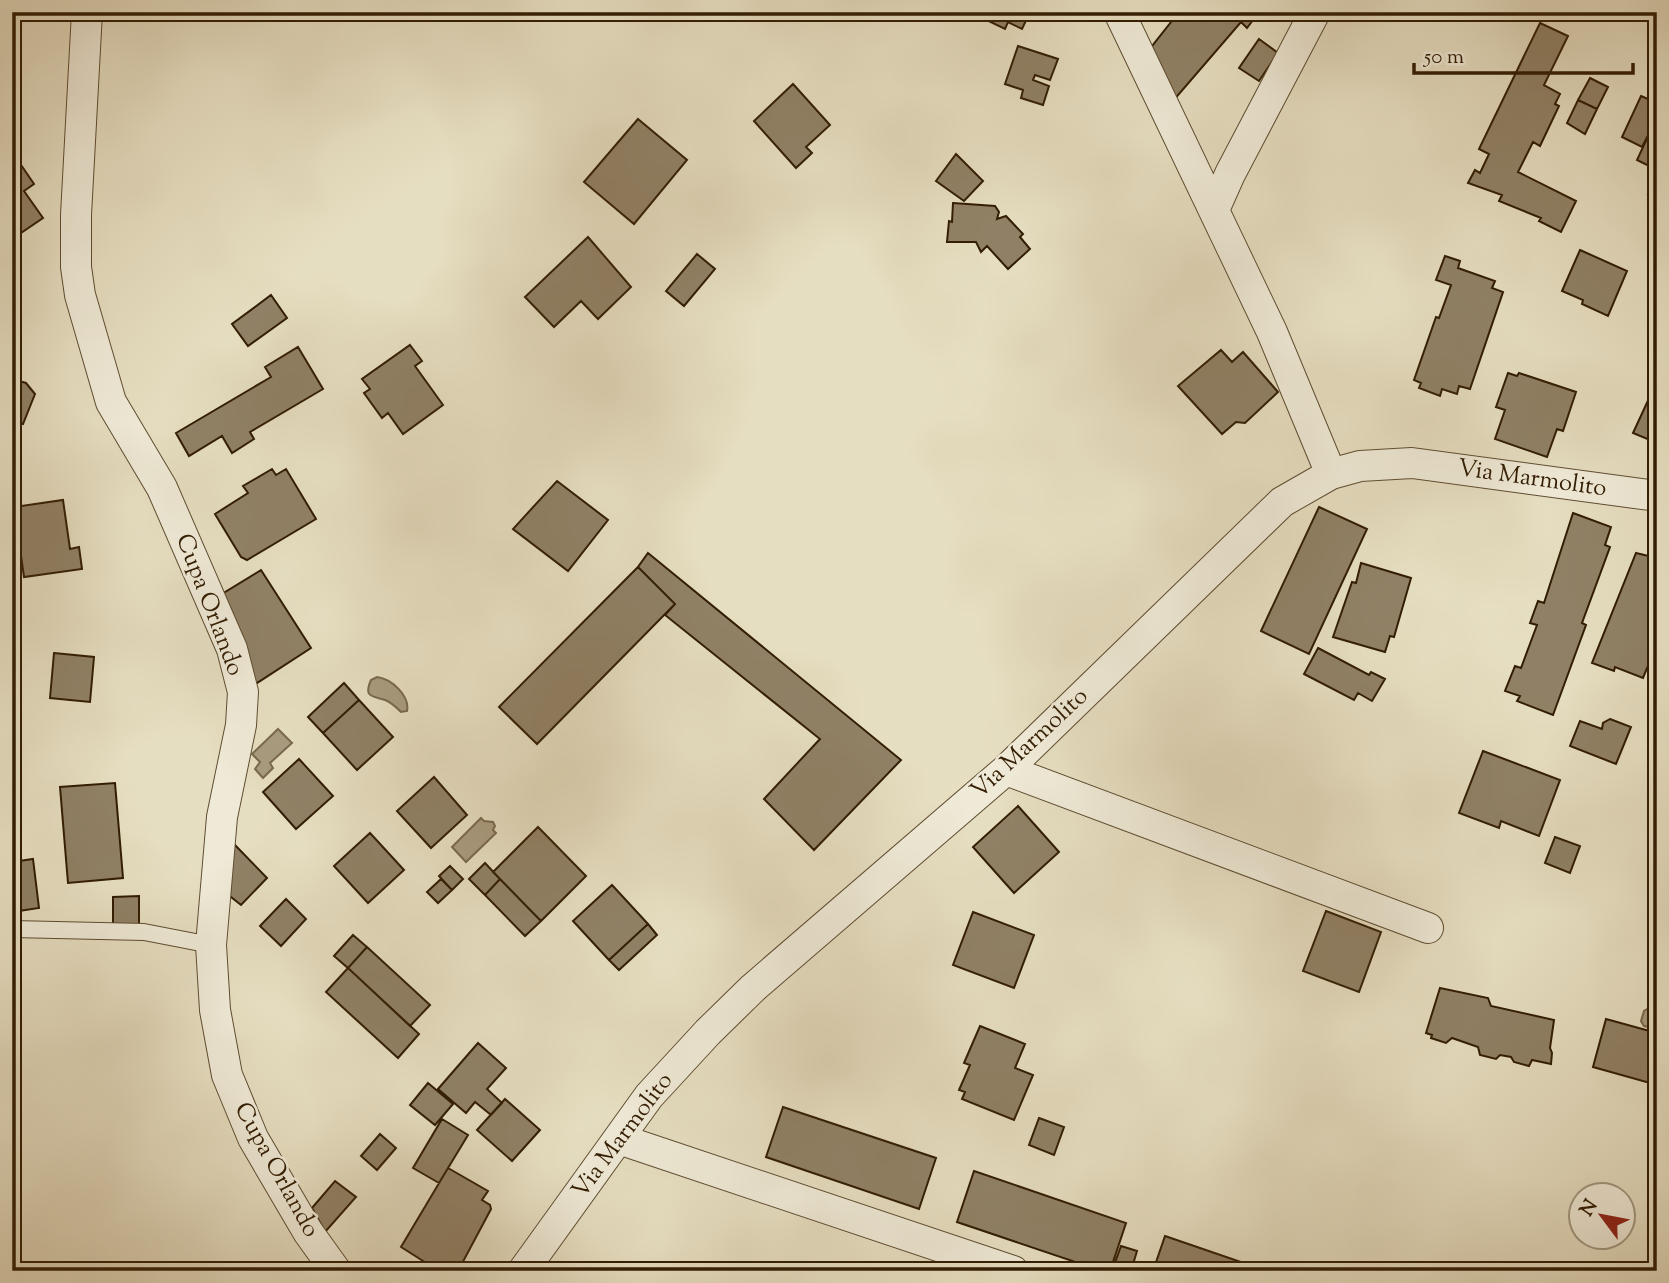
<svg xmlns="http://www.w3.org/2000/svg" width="1669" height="1283" font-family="'Sorts Mill Goudy',serif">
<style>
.water{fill:#a99c80;stroke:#79694e;stroke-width:2}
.building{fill:#908166;stroke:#321d03;stroke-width:2}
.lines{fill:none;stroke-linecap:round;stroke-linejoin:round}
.service-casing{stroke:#5f4d32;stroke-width:18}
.minor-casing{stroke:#5f4d32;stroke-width:32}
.service{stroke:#efead7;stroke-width:16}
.minor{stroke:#efead7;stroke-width:30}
.labels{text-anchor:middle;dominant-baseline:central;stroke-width:5;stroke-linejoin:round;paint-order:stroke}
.street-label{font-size:24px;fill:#321d03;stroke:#efead7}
</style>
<rect width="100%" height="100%" fill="#e6dec1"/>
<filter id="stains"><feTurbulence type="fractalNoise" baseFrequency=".00286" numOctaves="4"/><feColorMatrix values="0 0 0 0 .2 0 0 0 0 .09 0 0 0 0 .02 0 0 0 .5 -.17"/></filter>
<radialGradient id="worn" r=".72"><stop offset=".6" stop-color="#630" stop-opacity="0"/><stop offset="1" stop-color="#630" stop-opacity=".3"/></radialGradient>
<path class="water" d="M377,677C392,679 410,696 407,711L401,712C396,707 391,702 385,700C373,696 363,698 371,680Z
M278,729L292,743L270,763L273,768L263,778L255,769L260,762L252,754Z
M481,818L484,821L493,822L495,826L493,830L496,833L466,862L452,847Z
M1649,1008L1657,1010V1029L1644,1026L1641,1021L1644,1011Z"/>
<path class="building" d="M1030,12L1022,29L1008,22L1005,29L972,13Z
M1179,12H1259L1247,28L1241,22L1173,101L1149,50Z
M1540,23L1568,36L1544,85L1560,94L1555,104L1559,106L1540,146L1533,142L1518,172L1576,201L1561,232L1539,221L1541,218L1499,201L1502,195L1468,183L1475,170L1480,173L1489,154L1479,149Z
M1259,39L1278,53L1259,81L1239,68Z
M1018,46L1058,59L1050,80L1035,75L1033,80L1049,86L1043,105L1021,98L1023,90L1005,84Z
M1590,78L1608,87L1597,109L1578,100Z
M793,84L830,125L806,147L812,153L796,168L754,121Z
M1641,96L1657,103V118L1642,147L1622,137Z
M1578,100L1597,109L1585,134L1567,123Z
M638,119L687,160L634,224L584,182Z
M1656,119H1657V170L1637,160Z
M956,154L983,181L964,201L936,181Z
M17,159L34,184L24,191L43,218L12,239V162Z
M1657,175V198L1648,194Z
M953,203L995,206L999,212L997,219L1006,216L1023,234L1020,237L1030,249L1008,269L987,246L981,252L976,242H947L949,221L952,222Z
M588,237L631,287L598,319L581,301L554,327L525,297Z
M1580,250L1627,271L1608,316L1582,304L1583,300L1562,291Z
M697,254L715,269L684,306L666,291Z
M1445,256L1460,261L1458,268L1495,281L1492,288L1503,292L1470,389L1459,386L1457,394L1442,389L1440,396L1419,388L1421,383L1414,380L1436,317L1439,318L1451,285L1436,280Z
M271,295L287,318L248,346L232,324Z
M410,345L422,361L415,366L443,405L403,434L388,413L382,418L364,393L370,389L362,379Z
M298,347L323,389L250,432L254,439L232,453L222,436L189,456L176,433L271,377L265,367Z
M1221,350L1232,362L1243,352L1278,392L1245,423L1236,422L1222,434L1178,386Z
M1508,373L1517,376L1519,373L1576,392L1563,431L1557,429L1547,457L1495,439L1505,410L1496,407Z
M12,379L26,383L35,394L23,424L12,421Z
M1657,381V443L1633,433Z
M272,469L276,475L286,469L316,519L247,560L241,557L215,514L248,493L243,486Z
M557,481L608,520L568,571L513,529Z
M63,500L70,549L79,547L82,569L24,577L14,507Z
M1319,507L1367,529L1309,654L1261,631Z
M1573,513L1611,527L1605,545L1610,547L1582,623L1586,625L1553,715L1517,701L1520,696L1505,691L1515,666L1521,668L1537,625L1530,623L1538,601L1544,603Z
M648,553L901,760L814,850L764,799L820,739L665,615L675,604L638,567Z
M1636,553L1657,558V644L1643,678L1615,667L1614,671L1592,663Z
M1361,563L1411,578L1394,637L1390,636L1385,652L1333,637L1352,582L1356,583Z
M638,567L675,604L537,744L499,707Z
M261,570L311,648L254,685L222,594Z
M1318,648L1369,675L1371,672L1385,679L1372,701L1358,693L1354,700L1304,674Z
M54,653L94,657L90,702L50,698Z
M344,683L359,700L323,733L308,717Z
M359,700L393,737L357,770L323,733Z
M1610,719L1631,727L1616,764L1570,746L1580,721L1602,729L1603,723Z
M1483,751L1560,780L1539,836L1501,821L1499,828L1459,813Z
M299,759L333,796L296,829L263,792Z
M434,777L467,815L431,848L397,811Z
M115,783L123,878L68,883L60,787Z
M1018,806L1059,852L1014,893L973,847Z
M538,827L586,876L541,921L493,872Z
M370,833L404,870L368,903L334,866Z
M1555,837L1580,846L1570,873L1545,863Z
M232,842L267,878L241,905L226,893Z
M33,859L39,908L12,912V862Z
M485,863L500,879L485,895L469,879Z
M450,866L463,879L452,890L439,876Z
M441,879L452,890L438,903L427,892Z
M500,879L541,921L525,936L485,895Z
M612,885L648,924L609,960L573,921Z
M139,896V924L113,925V897Z
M286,899L306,919L281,946L260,926Z
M1326,911L1381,932L1359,992L1303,971Z
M973,912L1034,935L1014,988L953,965Z
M648,924L657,935L619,970L609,960Z
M353,935L367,947L348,968L334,956Z
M367,947L430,1005L410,1026L348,968Z
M348,968L419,1034L398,1058L326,992Z
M1440,988L1488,998L1491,1006L1554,1020L1550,1048L1552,1053L1551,1064L1532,1060L1529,1066L1514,1062L1511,1057L1500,1055L1496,1059L1480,1055L1478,1047L1452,1038L1446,1043L1431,1038L1432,1035L1426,1033Z
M1606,1019L1657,1033V1085L1593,1067Z
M980,1026L1025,1044L1015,1068L1033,1075L1014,1120L962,1099L965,1092L959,1090L970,1065L964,1063Z
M478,1043L506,1068L487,1089L502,1103L491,1115L475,1102L466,1113L438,1089Z
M428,1083L453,1104L435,1125L410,1105Z
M505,1099L540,1130L512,1161L477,1130Z
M783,1107L936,1158L919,1209L766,1157Z
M1039,1118L1064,1127L1054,1155L1029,1145Z
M442,1119L468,1135L439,1183L413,1168Z
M380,1134L396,1148L377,1170L361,1156Z
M448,1168L488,1191L482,1200L490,1205L491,1209L458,1271H439L401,1247Z
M974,1171L1126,1223L1110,1271H1102L957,1222Z
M335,1181L356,1197L325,1232L312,1208Z
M1165,1236L1267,1271H1153Z
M1121,1246L1137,1251L1131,1271H1112Z"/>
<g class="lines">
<defs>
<path id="service" d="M12,929L144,932L211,945"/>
<path id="minor" d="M87,12L76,215V267L80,295L111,402L162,488L232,649L243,692L241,725L222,817L211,945L215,1010L227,1075L253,1138L308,1232L336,1271
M1119,12L1272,332L1331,474
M1214,210L1230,174L1315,12
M1006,770L1428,928
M619,1139L1013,1271
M523,1271L649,1096L708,1032L753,988L1006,770L1282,502L1331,474L1360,466L1412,463L1657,496"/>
</defs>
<use href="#service" class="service-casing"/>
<use href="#minor" class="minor-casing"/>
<use href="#service" class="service"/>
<use href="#minor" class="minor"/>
</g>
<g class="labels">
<g class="street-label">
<text transform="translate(1532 479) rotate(8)">Via Marmolito</text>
<text transform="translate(209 605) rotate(69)">Cupa Orlando</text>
<text transform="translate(1030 744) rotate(-43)">Via Marmolito</text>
<text transform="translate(623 1136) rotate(-53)">Via Marmolito</text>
<text transform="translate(276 1170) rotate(61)">Cupa Orlando</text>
</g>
</g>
<rect width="1669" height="1283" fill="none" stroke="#e6dec1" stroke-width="42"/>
<rect x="14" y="14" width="1641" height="1255" fill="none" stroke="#321d03" stroke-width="3.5"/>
<rect x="21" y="21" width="1627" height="1241" fill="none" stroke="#321d03" stroke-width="2"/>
<g transform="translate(1602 1216) rotate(302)"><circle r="33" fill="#efead7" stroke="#a39882" stroke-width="2"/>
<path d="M0-5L12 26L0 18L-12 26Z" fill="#8f2418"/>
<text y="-10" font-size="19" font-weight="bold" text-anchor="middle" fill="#321d03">N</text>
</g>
<path d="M1414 63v10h219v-10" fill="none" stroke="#321d03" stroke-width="3.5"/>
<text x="1424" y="63" font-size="21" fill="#321d03" stroke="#efead7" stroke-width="5" paint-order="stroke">50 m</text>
<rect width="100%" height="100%" filter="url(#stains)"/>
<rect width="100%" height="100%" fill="url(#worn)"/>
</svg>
